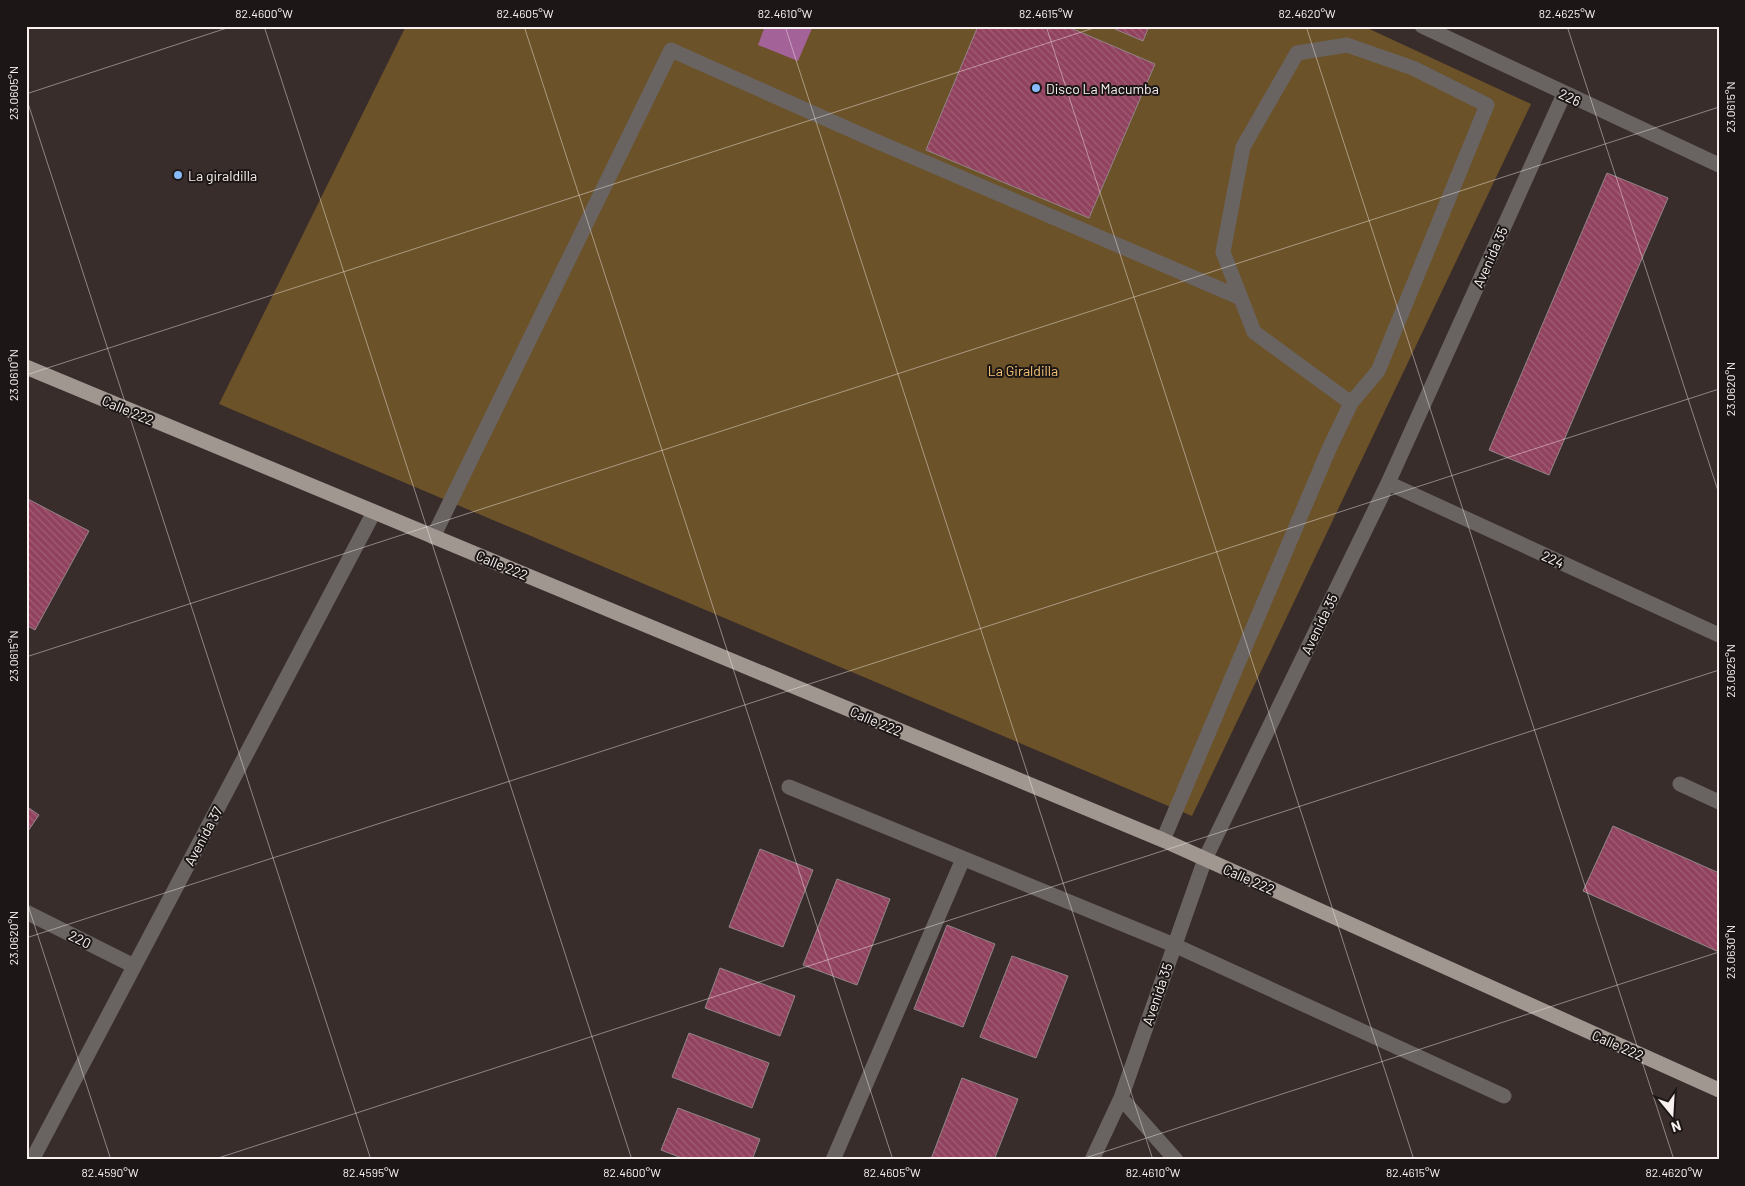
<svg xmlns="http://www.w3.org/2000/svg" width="1745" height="1186" font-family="Barlow,sans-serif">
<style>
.green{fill:#6c5228}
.water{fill:#a36298}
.building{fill:url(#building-back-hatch);stroke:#928589}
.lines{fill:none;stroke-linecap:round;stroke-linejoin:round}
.minor{stroke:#696461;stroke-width:15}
.major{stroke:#a19791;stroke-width:15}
.ticks{fill:none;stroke:#f7f0ef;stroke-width:1;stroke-opacity:0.45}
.poi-dot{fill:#87bbfb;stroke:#1c1716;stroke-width:2}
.labels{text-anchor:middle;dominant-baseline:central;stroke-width:4;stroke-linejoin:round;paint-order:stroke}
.poi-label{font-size:14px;fill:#f7f0ef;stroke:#1c1716;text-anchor:start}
.street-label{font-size:14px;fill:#f7f0ef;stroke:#1c1716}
.park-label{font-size:14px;fill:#f7c576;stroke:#1c1716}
.neatline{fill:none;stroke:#f7f0ef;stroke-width:2}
.ticks-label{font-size:12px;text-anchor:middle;fill:#f7f0ef}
</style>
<defs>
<pattern id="building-back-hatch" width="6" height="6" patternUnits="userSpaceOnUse" patternTransform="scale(1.25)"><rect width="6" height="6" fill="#91425e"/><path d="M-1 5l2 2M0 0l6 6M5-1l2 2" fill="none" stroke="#a15e75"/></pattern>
</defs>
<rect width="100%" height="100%" fill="#392d2c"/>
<path class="green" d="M406,26H1363L1531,104L1192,816L219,404Z"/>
<path class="water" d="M765,26H813L798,61L758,45Z"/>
<path class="building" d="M978,26H1066L1155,64L1089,218L926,150Z
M1116,26H1149L1143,41L1115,29Z
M1607,173L1668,198L1549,475L1489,450Z
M26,498L89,531L35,630L26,625Z
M26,806L39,815L26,834Z
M1613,826L1719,873V952L1583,891Z
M760,849L813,870L783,947L729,927Z
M837,879L890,899L857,985L803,965Z
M947,925L995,944L963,1027L914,1009Z
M1012,956L1068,976L1036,1058L980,1037Z
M720,968L795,996L780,1036L705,1008Z
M689,1033L769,1063L752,1108L672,1077Z
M962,1078L1018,1099L994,1160L931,1159Z
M678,1108L760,1139L752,1160H687L661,1150Z"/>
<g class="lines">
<path class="minor" d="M1422,26L1719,165
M1388,483L1719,635
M433,537L671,50L878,142L1241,298
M1680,784L1719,802
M789,787L1174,945L1504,1096
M1163,840L1329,449L1351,403L1378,371L1487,105L1413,68L1347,45L1297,53L1243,147L1223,252L1254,332L1351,403
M26,912L134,966
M1121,1098L1176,1160
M32,1160L374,512
M833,1160L963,859
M1092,1160L1121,1098L1205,859L1388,483L1564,94"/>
<path class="major" d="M26,367L1163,840L1719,1090"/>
</g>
<path class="ticks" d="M264,26L632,1160M524,26L893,1160M785,26L1153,1160M1046,26L1414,1160M1306,26L1674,1160M1567,26L1719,494M26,94L233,26M26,97L371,1160M26,375L1100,26M26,657L1719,107M26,899L111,1160M26,938L1719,389M212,1160L1719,670M1079,1160L1719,952"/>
<g class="poi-dot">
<circle cx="1036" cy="88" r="5"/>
<circle cx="178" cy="175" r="5"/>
</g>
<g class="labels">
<g class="poi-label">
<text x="1046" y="88">Disco La Macumba</text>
<text x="188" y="175">La giraldilla</text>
</g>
<g class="street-label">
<text transform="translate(1570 97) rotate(25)">226</text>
<text transform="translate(1490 257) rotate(-66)">Avenida 35</text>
<text transform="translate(128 410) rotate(23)">Calle 222</text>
<text transform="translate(1553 559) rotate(25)">224</text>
<text transform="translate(502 565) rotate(23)">Calle 222</text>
<text transform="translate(1319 624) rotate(-64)">Avenida 35</text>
<text transform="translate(876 721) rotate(23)">Calle 222</text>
<text transform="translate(203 836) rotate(-62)">Avenida 37</text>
<text transform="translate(1249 879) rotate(24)">Calle 222</text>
<text transform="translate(80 939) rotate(27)">220</text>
<text transform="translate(1157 994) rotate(-71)">Avenida 35</text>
<text transform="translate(1618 1045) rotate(24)">Calle 222</text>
</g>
<g class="park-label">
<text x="1023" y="370">La Giraldilla</text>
</g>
</g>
<rect width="1745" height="1186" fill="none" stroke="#1c1716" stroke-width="55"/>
<g transform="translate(1672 1114) rotate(162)" stroke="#1c1716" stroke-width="4" paint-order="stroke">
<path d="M0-4L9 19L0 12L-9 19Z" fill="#f7f0ef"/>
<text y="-8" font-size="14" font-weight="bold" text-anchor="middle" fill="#f7f0ef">N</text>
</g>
<rect x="28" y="28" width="1690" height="1130" class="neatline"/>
<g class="ticks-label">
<text x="264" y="18">82.4600°W</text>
<text x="525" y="18">82.4605°W</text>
<text x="785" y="18">82.4610°W</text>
<text x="1046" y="18">82.4615°W</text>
<text x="1307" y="18">82.4620°W</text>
<text x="1567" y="18">82.4625°W</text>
<text transform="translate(14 93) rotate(-90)" y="4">23.0605°N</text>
<text transform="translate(1731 107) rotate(-90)" y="4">23.0615°N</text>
<text transform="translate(14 375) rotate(-90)" y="4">23.0610°N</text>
<text transform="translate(1731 389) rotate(-90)" y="4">23.0620°N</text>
<text transform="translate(14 656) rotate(-90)" y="4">23.0615°N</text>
<text transform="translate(1731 671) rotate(-90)" y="4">23.0625°N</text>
<text transform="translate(14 938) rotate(-90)" y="4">23.0620°N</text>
<text transform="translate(1731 952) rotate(-90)" y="4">23.0630°N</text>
<text x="110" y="1177">82.4590°W</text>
<text x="371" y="1177">82.4595°W</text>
<text x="632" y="1177">82.4600°W</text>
<text x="892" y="1177">82.4605°W</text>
<text x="1153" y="1177">82.4610°W</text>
<text x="1413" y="1177">82.4615°W</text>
<text x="1674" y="1177">82.4620°W</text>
</g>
</svg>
